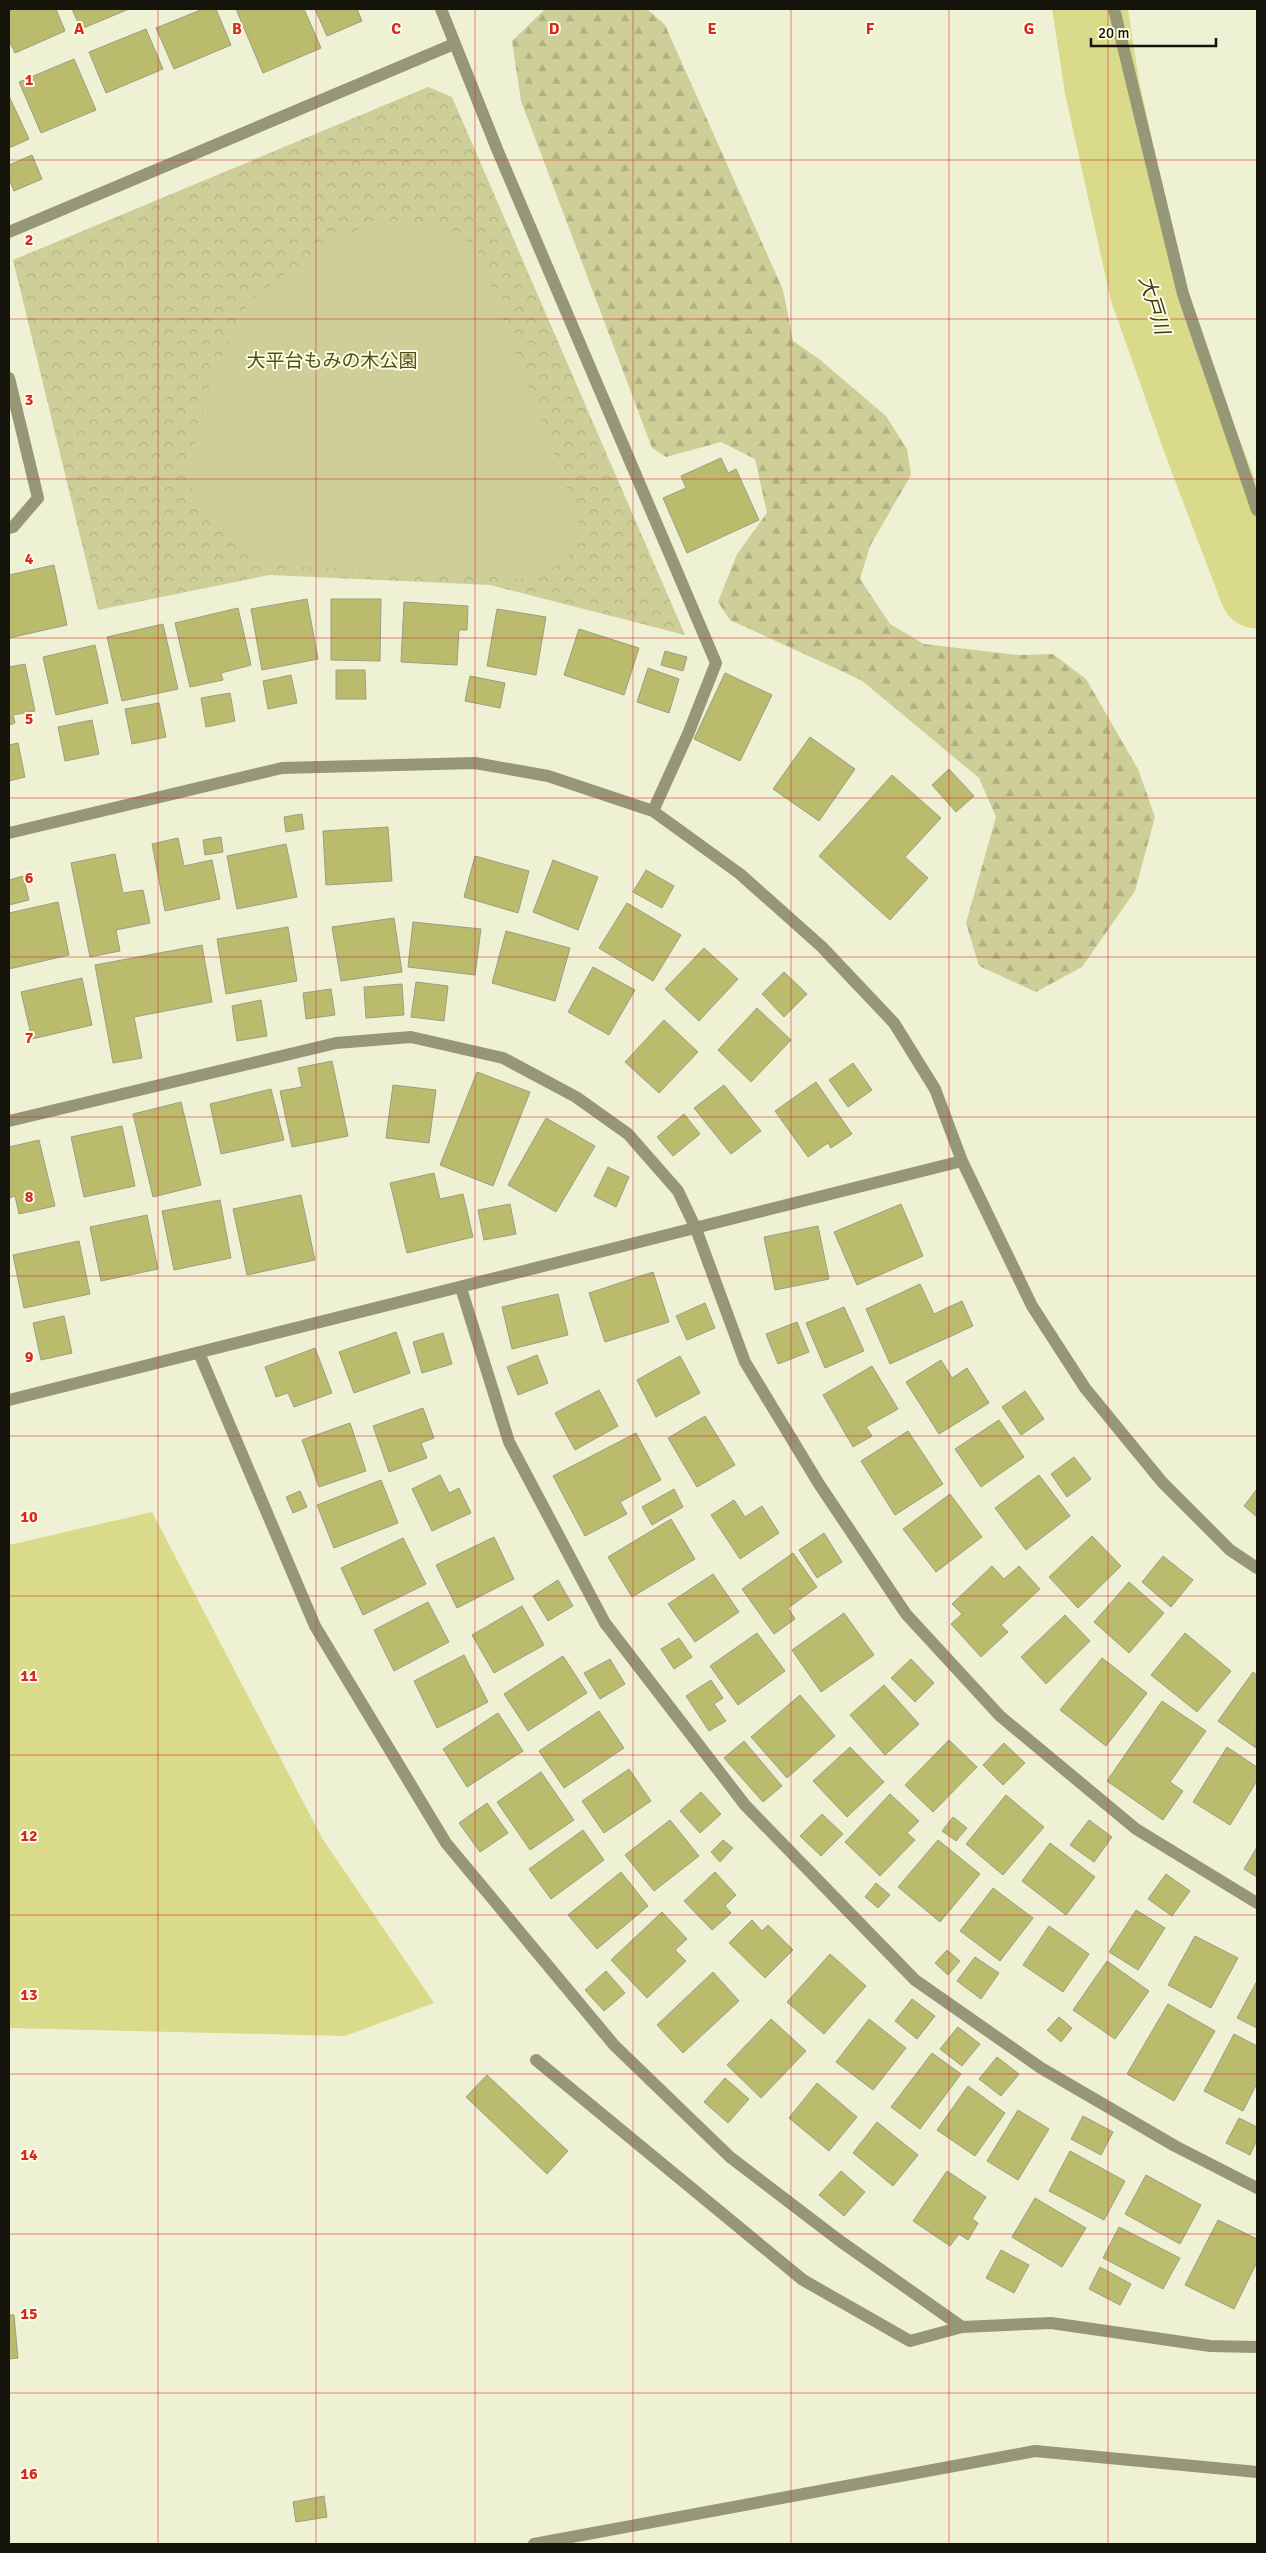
<svg xmlns="http://www.w3.org/2000/svg" width="1266" height="2553" font-family="Signika,'Noto Sans JP',sans-serif">
<style>
.forest{fill:url(#forest-firs)}
.park{fill:url(#park-crowns)}
.pitch{fill:#cecf98}
.water{fill:#d9da8a}
.lines{fill:none;stroke-linecap:round;stroke-linejoin:round}
.river{stroke:#d9da8a;stroke-width:75}
.building{fill:#babb6c;stroke:#9d9e83}
.minor{stroke:#969777;stroke-width:12}
.grid{fill:none;stroke:#d62828;stroke-width:1;stroke-opacity:0.55}
.labels{text-anchor:middle;dominant-baseline:central;stroke-width:4;stroke-linejoin:round;paint-order:stroke}
.park-label{font-size:19px;fill:#504f13;stroke:#fdfee1}
.water-label{font-size:20px;font-style:italic;fill:#3b3b18;stroke:#fdfee1}
.grid-label{font-size:16px;text-anchor:middle;font-weight:bold;fill:#d62828;stroke:#fdfee1;stroke-width:4;stroke-linejoin:round;paint-order:stroke}
</style>
<defs>
<pattern id="forest-firs" width="22" height="20" patternUnits="userSpaceOnUse" patternTransform="scale(1.25)"><rect width="22" height="20" fill="#cecf98"/><path d="M5 1l3.5 6h-7zM16 11l3.5 6h-7z" fill="#b0b182"/></pattern>
<pattern id="park-crowns" width="20" height="18" patternUnits="userSpaceOnUse" patternTransform="scale(1.25)"><rect width="20" height="18" fill="#cecf98"/><path d="M2 6a3 3 0 1 1 6 0M12 15a3 3 0 1 1 6 0" fill="none" stroke="#b0b182"/></pattern>
</defs>
<rect width="100%" height="100%" fill="#eff1d4"/>
<path class="forest" d="M545,9H647L665,25L783,290L793,341L819,359L886,416L907,449L911,475L870,546L860,579L890,624L924,644L1018,655L1053,654L1086,679L1138,769L1155,817L1135,891L1082,967L1036,992L979,966L966,923L996,817L979,778L861,680L730,620L718,602L737,554L767,513L755,459L721,442L666,457L652,448L521,101L512,41Z"/>
<path class="park" d="M428,87L452,97L685,635L490,585L269,575L98,610L13,260Z"/>
<path class="pitch" d="M375,220L446,227L476,247L579,522L568,560L529,579L261,564L224,534L186,478L212,376L249,302L314,253Z"/>
<path class="water" d="M152,1512L322,1838L434,2003L345,2036L9,2028V1545Z"/>
<g class="lines">
<path class="river" d="M1090,9L1102,87L1147,290L1202,446L1257,591"/>
</g>
<path class="building" d="M9,9H56L65,31L15,53L9,40Z
M72,9H129L81,29Z
M203,9H216L231,45L174,69L156,28Z
M236,9H304L321,48L263,73Z
M315,9H357L362,21L327,36Z
M146,29L163,69L106,93L89,52Z
M74,59L96,110L41,133L19,82Z
M9,96L29,139L9,148Z
M32,155L42,179L14,191L9,179V165Z
M721,458L728,473L736,469L759,520L687,553L663,498L686,488L681,476Z
M54,565L67,625L9,638V575Z
M307,599L318,659L262,670L251,609Z
M331,599H381L380,661L331,660Z
M404,602L468,606L467,630H459L457,665L401,662Z
M238,608L251,665L221,673L223,680L190,687L175,623Z
M497,609L546,617L536,675L487,666Z
M163,624L178,689L122,701L107,637Z
M579,629L639,648L624,695L564,675Z
M95,645L108,703L56,715L43,657Z
M665,651L687,657L683,671L661,665Z
M25,664L35,711L13,715L15,723L9,725V667Z
M648,668L679,679L669,713L637,702Z
M336,670H365L366,699H336Z
M725,673L772,695L740,761L694,739Z
M291,675L297,703L268,709L263,681Z
M470,676L505,683L500,708L465,701Z
M230,693L235,721L206,727L201,698Z
M159,703L166,737L132,744L125,709Z
M92,720L99,754L65,761L58,727Z
M810,737L855,769L819,821L773,789Z
M18,743L25,777L9,781V745Z
M949,769L974,796L956,812L932,785Z
M892,775L941,818L905,857L928,878L890,920L819,856Z
M302,814L304,829L286,832L284,817Z
M388,827L392,881L326,885L323,831Z
M221,837L223,852L205,855L203,840Z
M178,838L184,866L212,860L220,899L165,911L152,844Z
M286,844L297,897L237,909L227,856Z
M115,854L123,893L143,890L150,923L116,930L120,951L90,957L71,863Z
M475,856L529,871L518,913L464,897Z
M553,860L598,877L578,930L533,912Z
M646,870L674,886L662,908L633,892Z
M23,876L29,900L9,905V880Z
M58,902L69,955L9,969V913Z
M627,903L681,935L653,981L599,948Z
M394,918L402,972L341,981L332,927Z
M413,922L481,929L475,975L408,967Z
M288,927L297,981L226,994L217,939Z
M506,931L570,948L555,1001L492,983Z
M202,945L212,1002L134,1017L142,1058L113,1063L95,965Z
M704,948L738,979L699,1021L665,989Z
M593,967L635,990L609,1035L568,1012Z
M784,972L807,994L784,1017L762,994Z
M82,978L92,1025L32,1039L21,992Z
M416,982L448,986L444,1021L411,1017Z
M402,984L404,1015L366,1018L364,987Z
M331,989L335,1015L306,1019L303,993Z
M261,1000L267,1036L237,1041L232,1006Z
M757,1008L791,1040L751,1082L718,1050Z
M664,1020L698,1052L659,1093L625,1062Z
M332,1061L348,1136L292,1147L280,1091L302,1087L298,1068Z
M853,1063L872,1090L848,1107L829,1080Z
M477,1072L530,1092L493,1186L440,1165Z
M816,1082L852,1134L831,1148L828,1143L808,1157L775,1111Z
M393,1085L436,1090L429,1143L386,1138Z
M724,1085L761,1131L731,1154L694,1108Z
M271,1089L284,1140L221,1154L210,1104Z
M181,1102L201,1185L153,1197L133,1114Z
M684,1114L700,1134L673,1156L657,1137Z
M546,1118L595,1146L556,1212L508,1185Z
M122,1126L135,1186L84,1197L71,1137Z
M39,1140L55,1206L19,1214L15,1196L9,1198V1147Z
M608,1167L629,1177L616,1207L594,1196Z
M434,1173L440,1199L463,1194L473,1237L407,1253L390,1183Z
M301,1195L315,1260L247,1275L233,1209Z
M220,1200L231,1258L174,1270L162,1211Z
M510,1204L516,1234L484,1240L478,1210Z
M901,1204L923,1256L857,1285L834,1232Z
M147,1215L158,1269L101,1281L90,1227Z
M818,1226L829,1279L775,1290L764,1237Z
M79,1241L90,1294L24,1308L13,1255Z
M653,1272L669,1322L605,1342L589,1293Z
M920,1284L934,1314L962,1301L973,1326L890,1364L866,1309Z
M558,1294L568,1335L512,1349L502,1307Z
M705,1303L715,1328L687,1340L676,1316Z
M844,1307L864,1351L825,1368L806,1323Z
M64,1316L72,1353L41,1360L33,1323Z
M797,1322L809,1352L778,1364L766,1334Z
M396,1332L410,1373L354,1393L339,1352Z
M443,1333L452,1364L422,1373L413,1342Z
M315,1348L332,1393L294,1407L288,1393L276,1397L265,1367Z
M537,1355L548,1383L518,1395L507,1367Z
M680,1356L700,1393L656,1417L637,1380Z
M941,1360L952,1378L967,1368L989,1403L939,1434L906,1382Z
M872,1366L898,1409L866,1427L872,1436L853,1447L823,1395Z
M599,1390L618,1426L575,1450L555,1413Z
M1025,1391L1044,1419L1021,1435L1002,1407Z
M423,1408L434,1438L421,1443L427,1458L389,1472L373,1426Z
M705,1416L735,1465L697,1487L668,1438Z
M999,1420L1024,1457L981,1487L955,1449Z
M350,1423L366,1471L319,1487L302,1440Z
M908,1431L943,1484L895,1515L861,1461Z
M636,1433L661,1480L620,1502L627,1514L585,1536L553,1476Z
M1074,1457L1091,1479L1067,1497L1051,1474Z
M440,1475L449,1493L459,1488L471,1513L432,1531L412,1489Z
M1039,1475L1070,1516L1026,1550L995,1508Z
M381,1480L398,1523L334,1548L317,1505Z
M674,1489L683,1507L652,1525L642,1507Z
M1257,1489V1517L1244,1506Z
M300,1491L307,1507L293,1513L286,1497Z
M950,1494L982,1537L936,1572L903,1529Z
M734,1500L745,1517L762,1506L779,1533L740,1559L711,1515Z
M671,1519L695,1559L632,1597L608,1557Z
M824,1533L842,1562L817,1578L799,1550Z
M1092,1536L1121,1566L1078,1608L1049,1577Z
M494,1537L514,1579L457,1608L436,1565Z
M403,1538L426,1584L363,1615L341,1568Z
M793,1553L817,1587L788,1608L795,1619L774,1634L742,1589Z
M1163,1556L1193,1580L1171,1607L1142,1582Z
M992,1566L1004,1579L1019,1566L1040,1589L1001,1625L1008,1632L981,1657L951,1624L962,1614L952,1604Z
M713,1574L739,1612L695,1642L668,1604Z
M558,1580L573,1606L548,1621L533,1596Z
M1129,1582L1164,1613L1129,1653L1094,1622Z
M428,1602L449,1642L394,1671L374,1630Z
M522,1606L544,1645L494,1673L472,1635Z
M844,1613L874,1655L821,1692L792,1650Z
M1065,1615L1090,1641L1046,1684L1021,1657Z
M757,1633L785,1671L738,1705L710,1666Z
M1185,1633L1231,1671L1197,1712L1151,1675Z
M679,1638L692,1657L674,1669L661,1649Z
M464,1655L488,1702L437,1728L414,1681Z
M563,1656L587,1693L528,1731L504,1694Z
M1102,1658L1147,1693L1106,1746L1060,1710Z
M610,1659L625,1684L600,1699L584,1673Z
M911,1659L934,1683L915,1702L891,1678Z
M1253,1672L1257,1675L1256,1748L1218,1721Z
M711,1680L723,1698L714,1704L726,1721L709,1731L686,1696Z
M884,1685L919,1724L885,1755L850,1715Z
M800,1695L835,1736L787,1778L751,1737Z
M1162,1701L1206,1731L1170,1782L1183,1791L1163,1820L1107,1781Z
M599,1711L624,1748L564,1788L539,1751Z
M498,1713L523,1751L467,1787L443,1749Z
M949,1740L977,1767L933,1812L905,1785Z
M744,1741L782,1786L763,1802L724,1758Z
M1004,1743L1025,1763L1003,1785L983,1765Z
M850,1747L884,1782L847,1817L813,1781Z
M1227,1747L1257,1767V1781L1230,1825L1193,1802Z
M629,1769L651,1801L604,1833L582,1801Z
M541,1772L574,1820L530,1850L497,1802Z
M701,1792L721,1814L700,1833L680,1811Z
M890,1794L919,1821L907,1833L915,1840L880,1876L845,1842Z
M1006,1795L1044,1827L1003,1875L966,1844Z
M487,1803L508,1833L480,1852L459,1823Z
M822,1814L843,1834L821,1856L800,1836Z
M953,1817L967,1828L956,1841L942,1831Z
M670,1820L699,1856L654,1891L625,1855Z
M1089,1820L1112,1837L1094,1862L1070,1845Z
M583,1830L604,1860L551,1899L529,1869Z
M723,1840L733,1848L720,1862L711,1852Z
M938,1840L980,1874L940,1922L898,1887Z
M1050,1843L1095,1877L1066,1915L1022,1881Z
M1257,1847V1877L1244,1869Z
M621,1872L648,1906L597,1949L568,1915Z
M715,1872L736,1895L725,1906L731,1913L712,1930L684,1901Z
M1166,1874L1190,1891L1172,1916L1148,1899Z
M876,1883L890,1895L878,1908L865,1897Z
M993,1888L1033,1918L1000,1961L960,1931Z
M1136,1910L1165,1928L1138,1970L1109,1952Z
M662,1912L687,1939L675,1950L686,1961L647,1998L611,1960Z
M752,1920L762,1931L768,1925L793,1950L765,1978L729,1943Z
M1049,1926L1089,1954L1063,1992L1023,1965Z
M1195,1936L1238,1958L1211,2008L1168,1985Z
M947,1950L960,1961L948,1975L935,1963Z
M830,1954L866,1986L824,2034L787,2002Z
M975,1957L999,1973L981,1999L957,1981Z
M1107,1961L1149,1991L1115,2039L1073,2010Z
M606,1971L625,1993L604,2011L585,1990Z
M713,1972L739,2001L683,2053L657,2025Z
M1257,1981V2028L1237,2018Z
M912,1999L935,2016L917,2039L895,2021Z
M1168,2004L1215,2031L1174,2101L1127,2074Z
M1059,2017L1072,2028L1061,2042L1047,2030Z
M771,2019L806,2051L761,2098L727,2065Z
M869,2019L906,2048L873,2090L836,2062Z
M958,2027L980,2044L962,2066L940,2049Z
M1234,2034L1257,2046V2083L1243,2111L1204,2091Z
M932,2053L961,2074L920,2129L891,2107Z
M997,2057L1019,2074L1001,2096L979,2079Z
M487,2075L568,2151L547,2174L466,2097Z
M725,2078L749,2099L728,2123L704,2102Z
M817,2083L857,2117L829,2151L789,2118Z
M968,2086L1005,2113L975,2156L937,2130Z
M1018,2110L1049,2129L1018,2180L987,2161Z
M1083,2116L1113,2132L1101,2155L1071,2139Z
M1239,2118L1257,2127V2140L1250,2155L1226,2143Z
M877,2122L918,2155L893,2186L853,2153Z
M1070,2151L1125,2181L1104,2220L1049,2191Z
M841,2171L865,2192L844,2216L819,2195Z
M947,2171L986,2197L972,2219L978,2223L968,2240L959,2234L950,2246L913,2221Z
M1146,2175L1201,2205L1180,2244L1125,2214Z
M1035,2198L1086,2228L1062,2267L1012,2237Z
M1218,2220L1257,2239V2262L1234,2309L1185,2285Z
M1119,2227L1180,2258L1163,2289L1103,2258Z
M1001,2250L1029,2265L1014,2293L986,2278Z
M1100,2267L1131,2284L1120,2305L1089,2289Z
M9,2315H14L18,2358L9,2359Z
M324,2496L327,2517L296,2522L293,2502Z"/>
<g class="lines">
<path class="minor" d="M441,9L497,149L716,663L688,734L653,811
M1114,9L1183,294L1257,510
M9,232L454,44
M9,378L38,498L13,527L9,528
M9,833L282,768L475,763L548,776L653,811L740,874L822,947L894,1023L935,1089L962,1161L1032,1306L1085,1388L1162,1482L1230,1550L1257,1568
M9,1121L336,1043L411,1037L503,1058L576,1097L628,1134L678,1191L696,1229L745,1362L819,1484L906,1614L1000,1716L1136,1829L1257,1903
M461,1288L509,1442L605,1623L745,1805L915,1980L1041,2068L1175,2146L1257,2188
M199,1353L315,1626L446,1843L614,2045L730,2157L840,2241L962,2327L1051,2323L1210,2346L1257,2347
M9,1400L962,1161
M536,2060L803,2280L910,2341L962,2327
M534,2544L1035,2451L1257,2472"/>
</g>
<path class="grid" d="M158,9V2544M316,9V2544M475,9V2544M633,9V2544M791,9V2544M949,9V2544M1108,9V2544M9,160H1257M9,319H1257M9,479H1257M9,638H1257M9,798H1257M9,957H1257M9,1117H1257M9,1276H1257M9,1436H1257M9,1596H1257M9,1755H1257M9,1915H1257M9,2074H1257M9,2234H1257M9,2393H1257"/>
<g class="labels">
<g class="park-label">
<text x="332" y="361">大平台もみの木公園</text>
</g>
<g class="water-label">
<text transform="translate(1154 305) rotate(73)">大戸川</text>
</g>
</g>
<g class="grid-label">
<text x="79" y="34">A</text>
<text x="237" y="34">B</text>
<text x="396" y="34">C</text>
<text x="554" y="34">D</text>
<text x="712" y="34">E</text>
<text x="870" y="34">F</text>
<text x="1029" y="34">G</text>
<text x="29" y="85">1</text>
<text x="29" y="245">2</text>
<text x="29" y="405">3</text>
<text x="29" y="564">4</text>
<text x="29" y="724">5</text>
<text x="29" y="883">6</text>
<text x="29" y="1043">7</text>
<text x="29" y="1202">8</text>
<text x="29" y="1362">9</text>
<text x="29" y="1522">10</text>
<text x="29" y="1681">11</text>
<text x="29" y="1841">12</text>
<text x="29" y="2000">13</text>
<text x="29" y="2160">14</text>
<text x="29" y="2319">15</text>
<text x="29" y="2479">16</text>
</g>
<rect width="1266" height="2553" fill="none" stroke="#14140a" stroke-width="20"/>
<path d="M1091 38v8h125v-8" fill="none" stroke="#14140a" stroke-width="2.5"/>
<text x="1098" y="38" font-size="15" fill="#14140a" stroke="#fdfee1" stroke-width="4" paint-order="stroke">20 m</text>
</svg>
